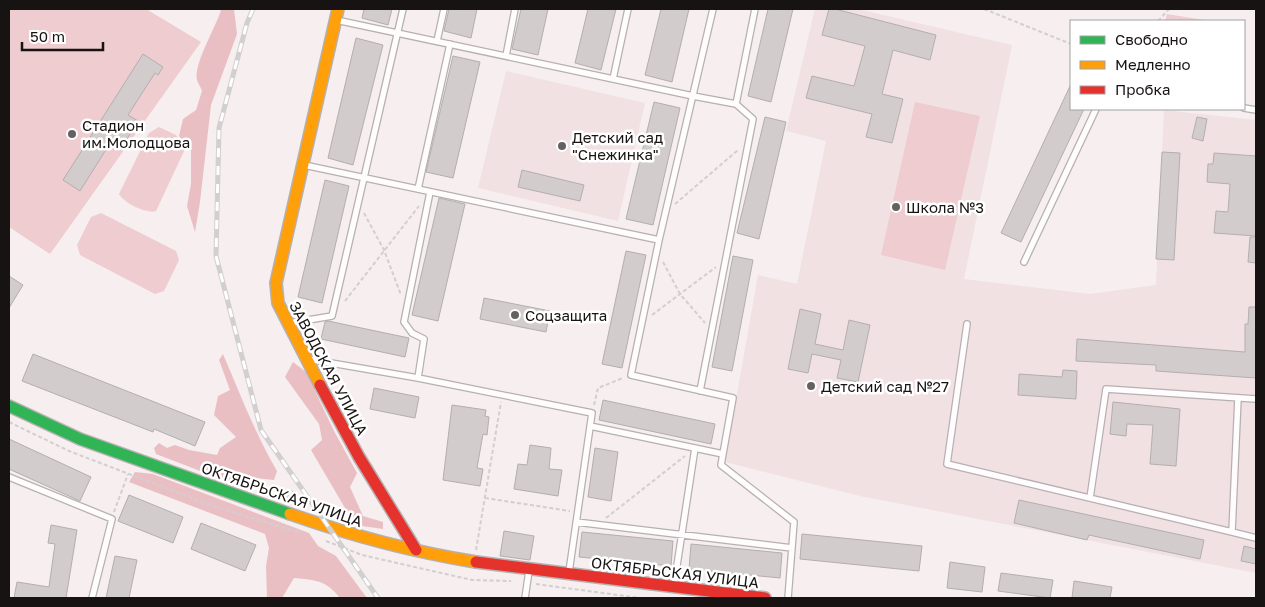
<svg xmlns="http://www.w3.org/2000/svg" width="1265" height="607" font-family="'Golos Text',sans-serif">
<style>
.built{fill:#f2e1e3}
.green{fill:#eeccd0}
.forest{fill:#eabfc4}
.building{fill:#d2cccd;stroke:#b4aeaf}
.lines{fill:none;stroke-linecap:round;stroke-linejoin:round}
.lane-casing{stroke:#b6b0b1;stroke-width:8}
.fast-casing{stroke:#b6b0b1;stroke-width:14}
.slow-casing{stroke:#b6b0b1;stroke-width:14}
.jam-casing{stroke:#b6b0b1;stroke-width:14}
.path{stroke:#d2cfd0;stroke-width:2;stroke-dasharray:4 2.5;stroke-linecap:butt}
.lane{stroke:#fefcfd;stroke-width:5.5}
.fast{stroke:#30b455;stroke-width:11}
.slow{stroke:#ff9f0a;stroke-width:11}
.jam{stroke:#e5322d;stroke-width:11}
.rail-casing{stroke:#d1cfd0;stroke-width:5}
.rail{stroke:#fff;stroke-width:3;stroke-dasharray:9;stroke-linecap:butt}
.poi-dot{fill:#666060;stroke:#fff;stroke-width:2}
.labels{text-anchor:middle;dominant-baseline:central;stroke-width:5;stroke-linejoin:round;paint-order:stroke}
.poi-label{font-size:15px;fill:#181313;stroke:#fff;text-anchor:start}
.street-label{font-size:15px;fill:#181313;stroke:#fff}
</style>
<rect width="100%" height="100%" fill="#f6eeef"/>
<path class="built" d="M815,9H858L1012,45L964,279L1090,294L1156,285L1164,110L1256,120V573L860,496L725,462L758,275L797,284L826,141L786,131Z
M506,71L645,103L618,221L478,188Z"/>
<path class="green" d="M9,9H146L201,42L50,254L9,227Z
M1167,14L1210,21H1165Z
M915,102L980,116L945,270L881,255Z
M159,127L176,135L185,149L156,211C146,214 124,203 119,194L149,133Z
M101,213L176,251L179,260L164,291L155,294L80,255L77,245L91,217Z"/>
<path class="forest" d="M218,9H234L237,34L211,105L200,202L195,232L187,206L191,184V151L179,136L183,119L196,110L202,91C201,87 198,84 197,80C193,65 216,27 221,10Z
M223,354C240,394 255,433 277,471L274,480L255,478L247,489L156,454L154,448L159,443L167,448L175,445L189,450L217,455L220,448L236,437L214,415L218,396L230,390L219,360Z
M293,362L306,372L334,431L357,473L350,487L363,516L383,522V529L355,525L311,450L322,440L319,424L285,377Z
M135,472L153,474L309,533L318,546L336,556L367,598H340C326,580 315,580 294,578L282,598H267L266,566L269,548L265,534L129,482Z"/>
<path class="building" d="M364,9H392L388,25L362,18Z
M449,9H477L471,38L444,31Z
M521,9H548L538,55L512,49Z
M588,9H616L601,70L575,63Z
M661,9H689L672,82L645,75Z
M768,9H793L771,102L748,96Z
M829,9H835L936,35L930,60L893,50L882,94L903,99L892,143L866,137L872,114L806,98L812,76L854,86L865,46L822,35Z
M356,38L383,45L353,165L328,158Z
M143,54L163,67L158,75L155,73L128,115L138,121L122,147L112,140L80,191L63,180Z
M453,56L480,62L453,178L426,172Z
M1071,84V109H1084L1021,242L1001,233Z
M654,102L680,108L653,225L626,219Z
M765,117L786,122L759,239L737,233Z
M1197,117L1207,119L1203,141L1192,138Z
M1162,152L1180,153L1174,260L1156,259Z
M1214,153L1256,156V236L1214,233L1216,211L1228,212L1230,184L1207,182L1208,164H1213Z
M522,170L584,185L580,201L518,187Z
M325,180L349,186L322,303L298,297Z
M439,198L465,204L438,321L412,315Z
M1250,237H1256V263L1248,262Z
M626,251L646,255L622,368L602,364Z
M733,256L753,260L732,371L712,367Z
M9,276L23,285L9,308Z
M484,298L550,311L546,332L480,319Z
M1249,307H1256V378L1156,371V365L1076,361L1077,339L1245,352V324H1248Z
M800,309L821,314L815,344L843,350L849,320L870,325L858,382L837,378L841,360L812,354L808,373L788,369Z
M328,321L409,338L405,357L321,339L325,322Z
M33,354L205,422L195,446L154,429L153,432L22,381Z
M1063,370L1077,371L1076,399L1018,395L1019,374L1062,377Z
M374,388L419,397L415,418L370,409Z
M603,400L715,424L711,444L599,420Z
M1113,402L1180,409L1176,466L1150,464L1153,425L1127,424L1126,436L1110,434Z
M452,405L486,410L485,416L489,417L487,435L483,434L477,468L483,469L480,486L443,480Z
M9,439L91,477L80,501L9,469Z
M530,445L551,448L549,469L562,470L558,496L514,489L518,464L527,465Z
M595,448L618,452L611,501L588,497Z
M287,490L296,492L293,500L285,498Z
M129,495L183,517L173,543L118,521Z
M1019,500L1204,540L1200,559L1089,535L1087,540L1014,523Z
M201,523L256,545L245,571L191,549Z
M51,525L77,530L66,598H14L17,582L49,587L55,544L48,543Z
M504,531L534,536L530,560L500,556Z
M582,532L673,541L671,566L579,557Z
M802,534L922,546L919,571L800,559Z
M691,544L782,553L780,578L689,569Z
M1244,546L1256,549V564L1241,561Z
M115,556L137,560L129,598H106Z
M950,562L985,567L982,592L947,588Z
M1001,573L1053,580L1050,598L998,591Z
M1074,581L1112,587L1110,598H1072Z"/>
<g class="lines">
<defs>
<path id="lane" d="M713,9L659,240L631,375L733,398L721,465L794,522L788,598
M336,20L693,96L736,104L755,9
M437,41L444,9
M506,56L515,9
M613,79L628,9
M1244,108L1256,110
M304,165L659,240
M418,189L450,44
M1024,262L1096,109
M290,323L332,316L403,9
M967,324L947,464L1232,532
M308,359L418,378L592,413L569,572
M418,378L424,339L412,333L404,322L430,192
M700,391L753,119L736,104
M1238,398L1232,532L1256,538
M590,426L723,454
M9,477L112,519L92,598
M1090,498L1106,389L1256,399
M576,522L792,548
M674,585L695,448
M525,598L529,571"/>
<path id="fast" d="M9,406L80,439L290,514"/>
<path id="slow" d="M320,385L278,303L276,283L338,9
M290,514C350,535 413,552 476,562"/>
<path id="jam" d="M320,385L359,457L416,550
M476,562L765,598"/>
</defs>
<use href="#lane" class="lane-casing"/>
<use href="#fast" class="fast-casing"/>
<use href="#slow" class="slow-casing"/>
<use href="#jam" class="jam-casing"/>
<path class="path" d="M984,9L1071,44
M1158,21L1169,9
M675,204L738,150
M364,213L384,250L401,295
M663,262L680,294L705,323
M345,301L419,206
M652,315L716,267
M594,405L598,388L623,378
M9,422L69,451L210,505L301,533
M485,498L570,511
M114,512L128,474
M606,518L685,456
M326,541L362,555L472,580L511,581
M476,550L501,402
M536,584L640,598"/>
<use href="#lane" class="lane"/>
<use href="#fast" class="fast"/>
<use href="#slow" class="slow"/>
<use href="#jam" class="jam"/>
<defs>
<path id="rail" d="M253,9L247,23L219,128L216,256L261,430L378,598"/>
</defs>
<use href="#rail" class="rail-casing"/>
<use href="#rail" class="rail"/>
</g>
<g class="poi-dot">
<circle cx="72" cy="134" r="5"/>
<circle cx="562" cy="146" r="5"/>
<circle cx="896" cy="207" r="5"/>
<circle cx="515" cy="315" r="5"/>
<circle cx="811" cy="386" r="5"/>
</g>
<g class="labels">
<g class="poi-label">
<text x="82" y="125">Стадион<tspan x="82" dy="17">им.Молодцова</tspan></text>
<text x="572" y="137">Детский сад<tspan x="572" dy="17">"Снежинка"</tspan></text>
<text x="906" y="207">Школа №3</text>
<text x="525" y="315">Соцзащита</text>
<text x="821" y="386">Детский сад №27</text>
</g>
<g class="street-label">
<text transform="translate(329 368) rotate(62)">ЗАВОДСКАЯ УЛИЦА</text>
<text transform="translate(282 494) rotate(19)">ОКТЯБРЬСКАЯ УЛИЦА</text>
<text transform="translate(675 572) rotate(7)">ОКТЯБРЬСКАЯ УЛИЦА</text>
</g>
</g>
<rect width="1265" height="607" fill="none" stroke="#181313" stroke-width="20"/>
<rect x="1070" y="20" width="175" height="90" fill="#ffffff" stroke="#a3a1a1"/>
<rect x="1080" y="36" width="25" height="8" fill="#30b455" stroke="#a3a1a1"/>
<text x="1115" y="45" font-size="15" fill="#181313">Свободно</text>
<rect x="1080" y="61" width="25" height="8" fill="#ff9f0a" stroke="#a3a1a1"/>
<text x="1115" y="70" font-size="15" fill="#181313">Медленно</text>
<rect x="1080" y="86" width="25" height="8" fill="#e5322d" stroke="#a3a1a1"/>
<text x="1115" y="95" font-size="15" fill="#181313">Пробка</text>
<path d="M22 42v8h81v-8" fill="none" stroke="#181313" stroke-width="2.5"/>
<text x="30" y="42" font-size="15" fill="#181313" stroke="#ffffff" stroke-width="4" paint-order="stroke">50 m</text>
</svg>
